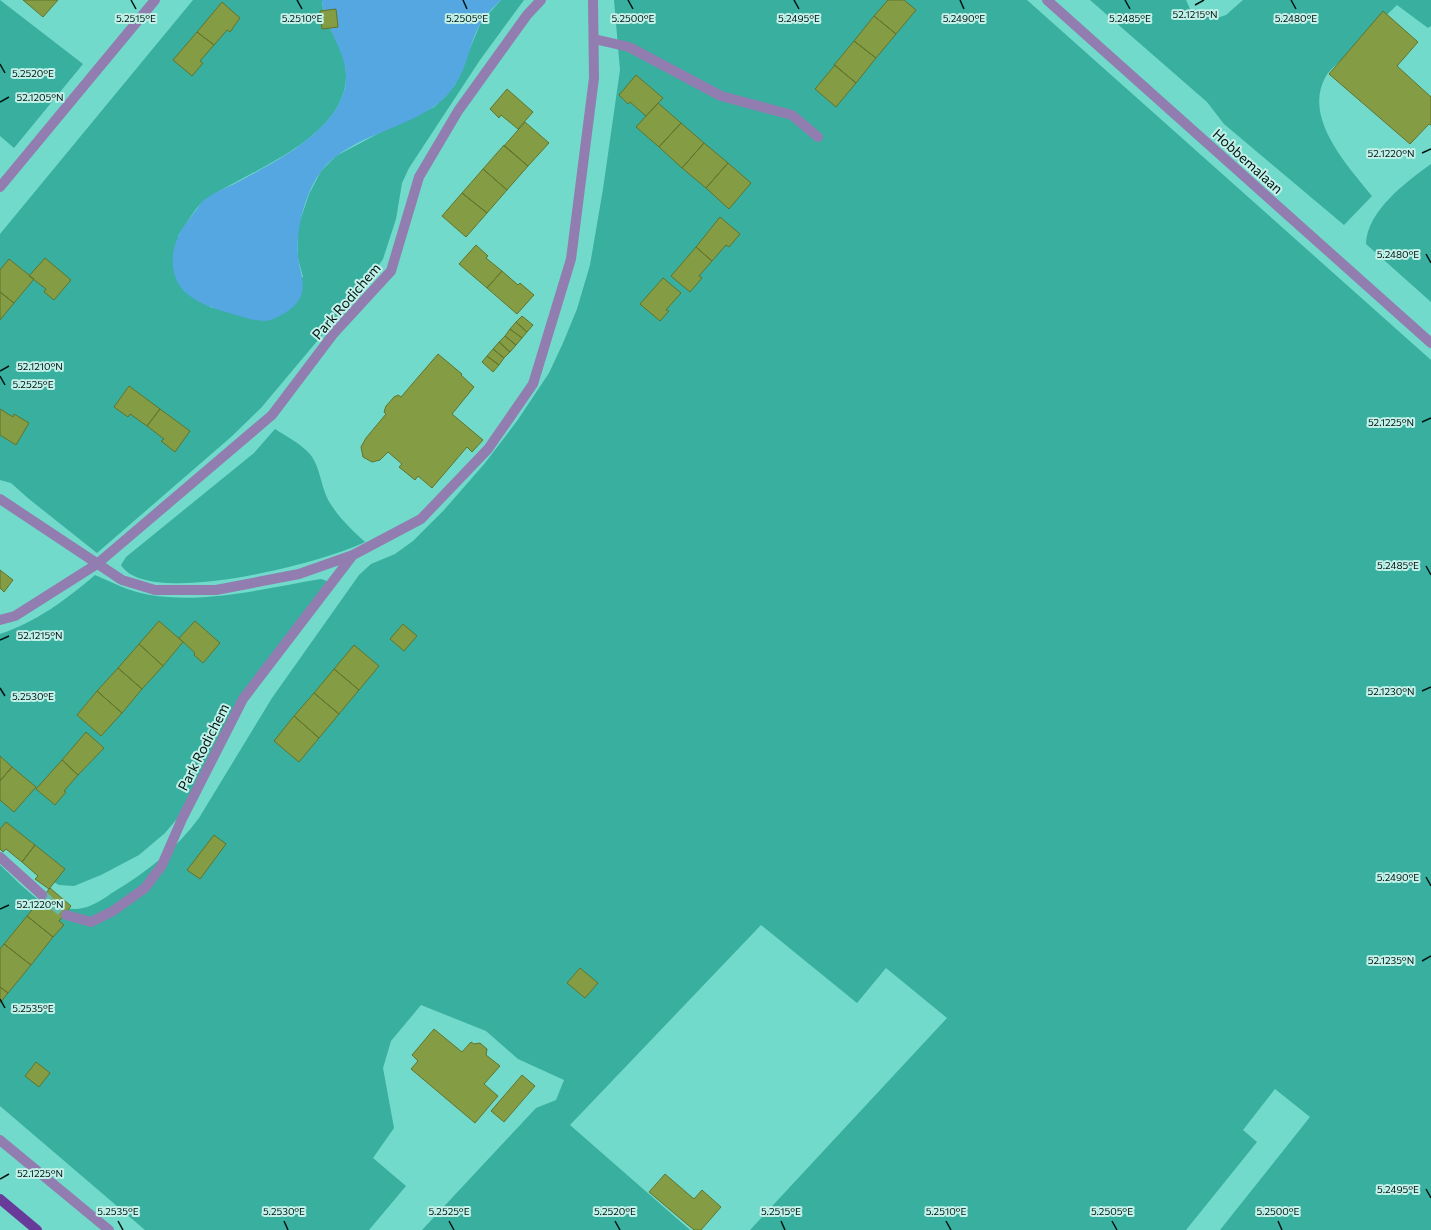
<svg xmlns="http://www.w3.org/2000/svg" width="1431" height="1230" font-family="Commissioner,sans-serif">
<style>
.green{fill:#38af9f}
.water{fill:#55a7e2}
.building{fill:#849c44;stroke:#61742b}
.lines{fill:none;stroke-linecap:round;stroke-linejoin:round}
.minor-tunnel{stroke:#61bcae;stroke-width:10;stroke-dasharray:10 5;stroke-linecap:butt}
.minor{stroke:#927db1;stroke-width:10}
.major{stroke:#683b9b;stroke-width:10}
.ticks{fill:none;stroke:#001310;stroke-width:1.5}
.labels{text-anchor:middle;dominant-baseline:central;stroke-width:4;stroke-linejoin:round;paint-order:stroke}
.street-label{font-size:14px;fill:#001310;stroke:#c1f1e8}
.ticks-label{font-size:10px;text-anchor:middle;fill:#001310;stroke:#c1f1e8;stroke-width:4;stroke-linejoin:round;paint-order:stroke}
</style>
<rect width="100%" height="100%" fill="#72daca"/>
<path class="green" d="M0,0L83,64L14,148L0,136Z
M193,0H322C323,26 346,48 346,74C347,139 249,170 205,200C196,206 185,226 178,236L184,291L212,308L303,277L298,258V227L309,194L321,171L336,156L383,131L434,107L445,97L455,85L481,22L501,0H524L480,60L409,168L402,183L396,219L383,259L370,278L261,408L231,437L97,553L29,499L11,483L0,480V234Z
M614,0H1027L1431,360V1230H1220L1310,1117L1275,1089L1243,1130L1257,1142L1186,1230H750L947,1018L886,968L857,1003L761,925L570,1125L690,1230H422L536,1108L556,1100L564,1080L518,1059L486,1031L421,1005L391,1041L383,1068L394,1128L373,1158L406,1186L369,1230H145L0,1106V865C10,874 30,895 41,901C53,906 71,911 83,908C94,906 106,897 115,891C148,871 176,849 199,818L272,698L359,575L371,564L395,554L413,541L444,510L485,463L517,421L549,373L563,343L577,309L590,265L603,189L620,70Z
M1090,0H1186L1190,9L1214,19L1226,15L1243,0H1431V26L1428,28L1397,5C1380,21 1364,38 1347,54C1341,61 1331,68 1326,76C1302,117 1347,165 1372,196L1344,225L1224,124L1207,102Z
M1431,164V302L1366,244C1367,211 1406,182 1431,164Z
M275,429C286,436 299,443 308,452C321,465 320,487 330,503C339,518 352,530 365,542C326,562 147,609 121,565L126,557L254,453Z
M95,575C113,583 131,592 150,595C206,604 266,588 321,579L327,581L262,671L181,814L165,833L139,855L101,875L74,886L59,885L47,878L0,836V634C36,622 66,600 95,575Z"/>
<path class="water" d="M322,0H501C494,7 485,15 480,24C465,52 469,75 442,100C410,129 350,135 322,170C305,192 296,229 298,256C299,269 306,283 301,296C297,307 277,320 265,321C258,321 249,319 243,317C223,311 200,306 185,292C170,278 170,254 178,237C181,229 188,221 193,214C197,210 200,203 204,200C213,193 226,188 236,183C273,163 332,134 344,91C354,57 324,31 322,0Z"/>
<path class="building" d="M23,0H58L43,17Z
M888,0H904L916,10L896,34L874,16Z
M222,2L240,18L230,32L227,30L214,45L197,32Z
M336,9L338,27L322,29L320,11Z
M1383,11L1418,42L1397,66L1431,97V125L1429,124L1410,144L1329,74Z
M874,16L896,34L876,58L854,41Z
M197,32L214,45L200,61L203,63L192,76L173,60Z
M854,41L876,58L856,83L834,65Z
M835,65L856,83L836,107L815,89Z
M636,75L663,98L646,116L630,102L628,104L619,95Z
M507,89L533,112L518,129L501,115L499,118L490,109Z
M658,103L681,123L659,147L636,127Z
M525,122L549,143L528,166L504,146Z
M681,123L704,143L682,168L659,147Z
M704,143L728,163L706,188L682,168Z
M504,145L528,166L507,190L483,169Z
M728,163L751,183L729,209L706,188Z
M483,169L507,190L487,213L462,193Z
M462,193L487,213L466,237L442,216Z
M720,217L740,234L729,247L726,245L712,261L696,247Z
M476,245L488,256L486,258L502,271L487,288L459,264Z
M696,247L712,261L699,276L702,278L690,292L671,276Z
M45,258L71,280L54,300L44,292L46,289L29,276Z
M9,259L34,279L14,303L0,292V270Z
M502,271L518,285L520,283L534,295L517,314L487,288Z
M663,278L681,293L666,310L669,311L660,321L640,304Z
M0,292L14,303L0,320Z
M522,316L533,325L527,332L516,322Z
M516,322L527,332L522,338L510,329Z
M510,329L522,338L516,345L505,336Z
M505,336L516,345L510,352L499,342Z
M499,342L510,352L504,358L493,349Z
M493,349L504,358L499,365L487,356Z
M438,354L462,374L461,375L474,387L452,414L483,440L472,452L467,447L432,488L418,476L415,480L399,467L402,464L388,452L380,460L372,462L363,457L361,447L366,438L386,414L384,412L386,406L394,397L398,395L401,397Z
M487,356L499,365L493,372L482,362Z
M129,386L160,409L147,426L130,414L128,417L114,407Z
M0,409L13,417L14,414L29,423L16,445L0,435Z
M160,409L190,431L175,452L161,441L164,439L147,426Z
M0,570L13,580L4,592L0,588Z
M159,621L183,642L163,666L139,644Z
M195,621L220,643L203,663L194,655L195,653L179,638Z
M403,624L417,636L404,651L390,639Z
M139,644L163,666L142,689L118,668Z
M354,645L379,666L359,690L334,669Z
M118,668L142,689L122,713L97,691Z
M334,669L359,690L339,714L314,693Z
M97,691L122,713L101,736L77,715Z
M314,693L339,714L319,738L294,716Z
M294,716L319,738L299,762L274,741Z
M86,732L104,748L78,775L62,760Z
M0,756L12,767L0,781Z
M62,760L78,775L64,791L66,792L55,805L36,789Z
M12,767L36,787L14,812L0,800V781Z
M6,822L35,845L22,862L6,849L3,852L0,849V829Z
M214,835L226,844L200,879L187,870Z
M35,845L65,869L49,889L35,879L38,876L22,862Z
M50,888L71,906L59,921L64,925L53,937L27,916Z
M27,916L53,937L31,965L4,944Z
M4,944L31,965L8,993L0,987V949Z
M580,968L598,983L585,998L567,983Z
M0,987L8,993L0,1003Z
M434,1029L462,1052L471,1042L474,1044L480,1043L487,1049L486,1055L500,1066L484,1084L498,1096L475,1123L411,1069L418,1061L412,1055Z
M36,1062L50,1073L39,1087L25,1076Z
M522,1075L535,1086L504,1122L491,1111Z
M665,1174L694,1199L702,1190L721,1207L701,1230H694L649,1192Z"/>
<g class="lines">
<path class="minor-tunnel" d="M42,895L66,915"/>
<path class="minor" d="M1047,0L1431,343
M594,39L629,47L721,96L792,115L818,137
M0,187L155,0
M0,499L122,580L155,590H216L299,574L353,555
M0,620L15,616L97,564L272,415L334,333L391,271L419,177L458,111L527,15L541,0
M0,857L42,895
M66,915L91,922L113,911L145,888L162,865L182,819L243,699L353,555L421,519L488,449L533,384L571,259L594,78L593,0
M0,1140L109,1230"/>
<path class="major" d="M0,1199L37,1230"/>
</g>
<path class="ticks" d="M131,0L136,9M297,0L302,9M463,0L467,9M628,0L633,9M794,0L799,9M960,0L964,9M1125,0L1130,9M1291,0L1296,9M1195,5L1204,0M0,64L5,73M0,102L9,97M1422,153L1431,149M1426,254L1431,263M0,371L9,366M0,376L5,385M1422,422L1431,418M1426,566L1431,575M0,640L9,636M0,688L5,696M1422,691L1431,687M1426,877L1431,886M0,909L9,905M1422,961L1431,956M0,999L5,1008M0,1179L9,1174M1426,1189L1431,1198M118,1221L123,1230M284,1221L288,1230M449,1221L454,1230M615,1221L620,1230M781,1221L785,1230M946,1221L951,1230M1112,1221L1117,1230M1278,1221L1282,1230"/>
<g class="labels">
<g class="street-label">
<text transform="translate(1248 161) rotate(42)">Hobbemalaan</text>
<text transform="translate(346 301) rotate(-49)">Park Rodichem</text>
<text transform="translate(203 747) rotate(-63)">Park Rodichem</text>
</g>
</g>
<g class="ticks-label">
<text x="1195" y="18">52.1215°N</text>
<text x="136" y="22">5.2515°E</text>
<text x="302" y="22">5.2510°E</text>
<text x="467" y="22">5.2505°E</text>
<text x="633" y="22">5.2500°E</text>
<text x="964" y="22">5.2490°E</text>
<text x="1130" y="22">5.2485°E</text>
<text x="1296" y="22">5.2480°E</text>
<text x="799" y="22">5.2495°E</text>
<text x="33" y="77">5.2520°E</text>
<text x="40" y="101">52.1205°N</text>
<text x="1391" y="157">52.1220°N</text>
<text x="1398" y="258">5.2480°E</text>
<text x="40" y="370">52.1210°N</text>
<text x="33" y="388">5.2525°E</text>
<text x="1391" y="426">52.1225°N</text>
<text x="1398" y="569">5.2485°E</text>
<text x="40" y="639">52.1215°N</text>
<text x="1391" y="695">52.1230°N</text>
<text x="33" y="700">5.2530°E</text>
<text x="1398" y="881">5.2490°E</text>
<text x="40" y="908">52.1220°N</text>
<text x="1391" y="964">52.1235°N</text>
<text x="33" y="1012">5.2535°E</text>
<text x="40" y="1177">52.1225°N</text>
<text x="1398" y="1193">5.2495°E</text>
<text x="118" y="1215">5.2535°E</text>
<text x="284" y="1215">5.2530°E</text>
<text x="449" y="1215">5.2525°E</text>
<text x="615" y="1215">5.2520°E</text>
<text x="781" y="1215">5.2515°E</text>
<text x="946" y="1215">5.2510°E</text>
<text x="1112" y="1215">5.2505°E</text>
<text x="1278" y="1215">5.2500°E</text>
</g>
</svg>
